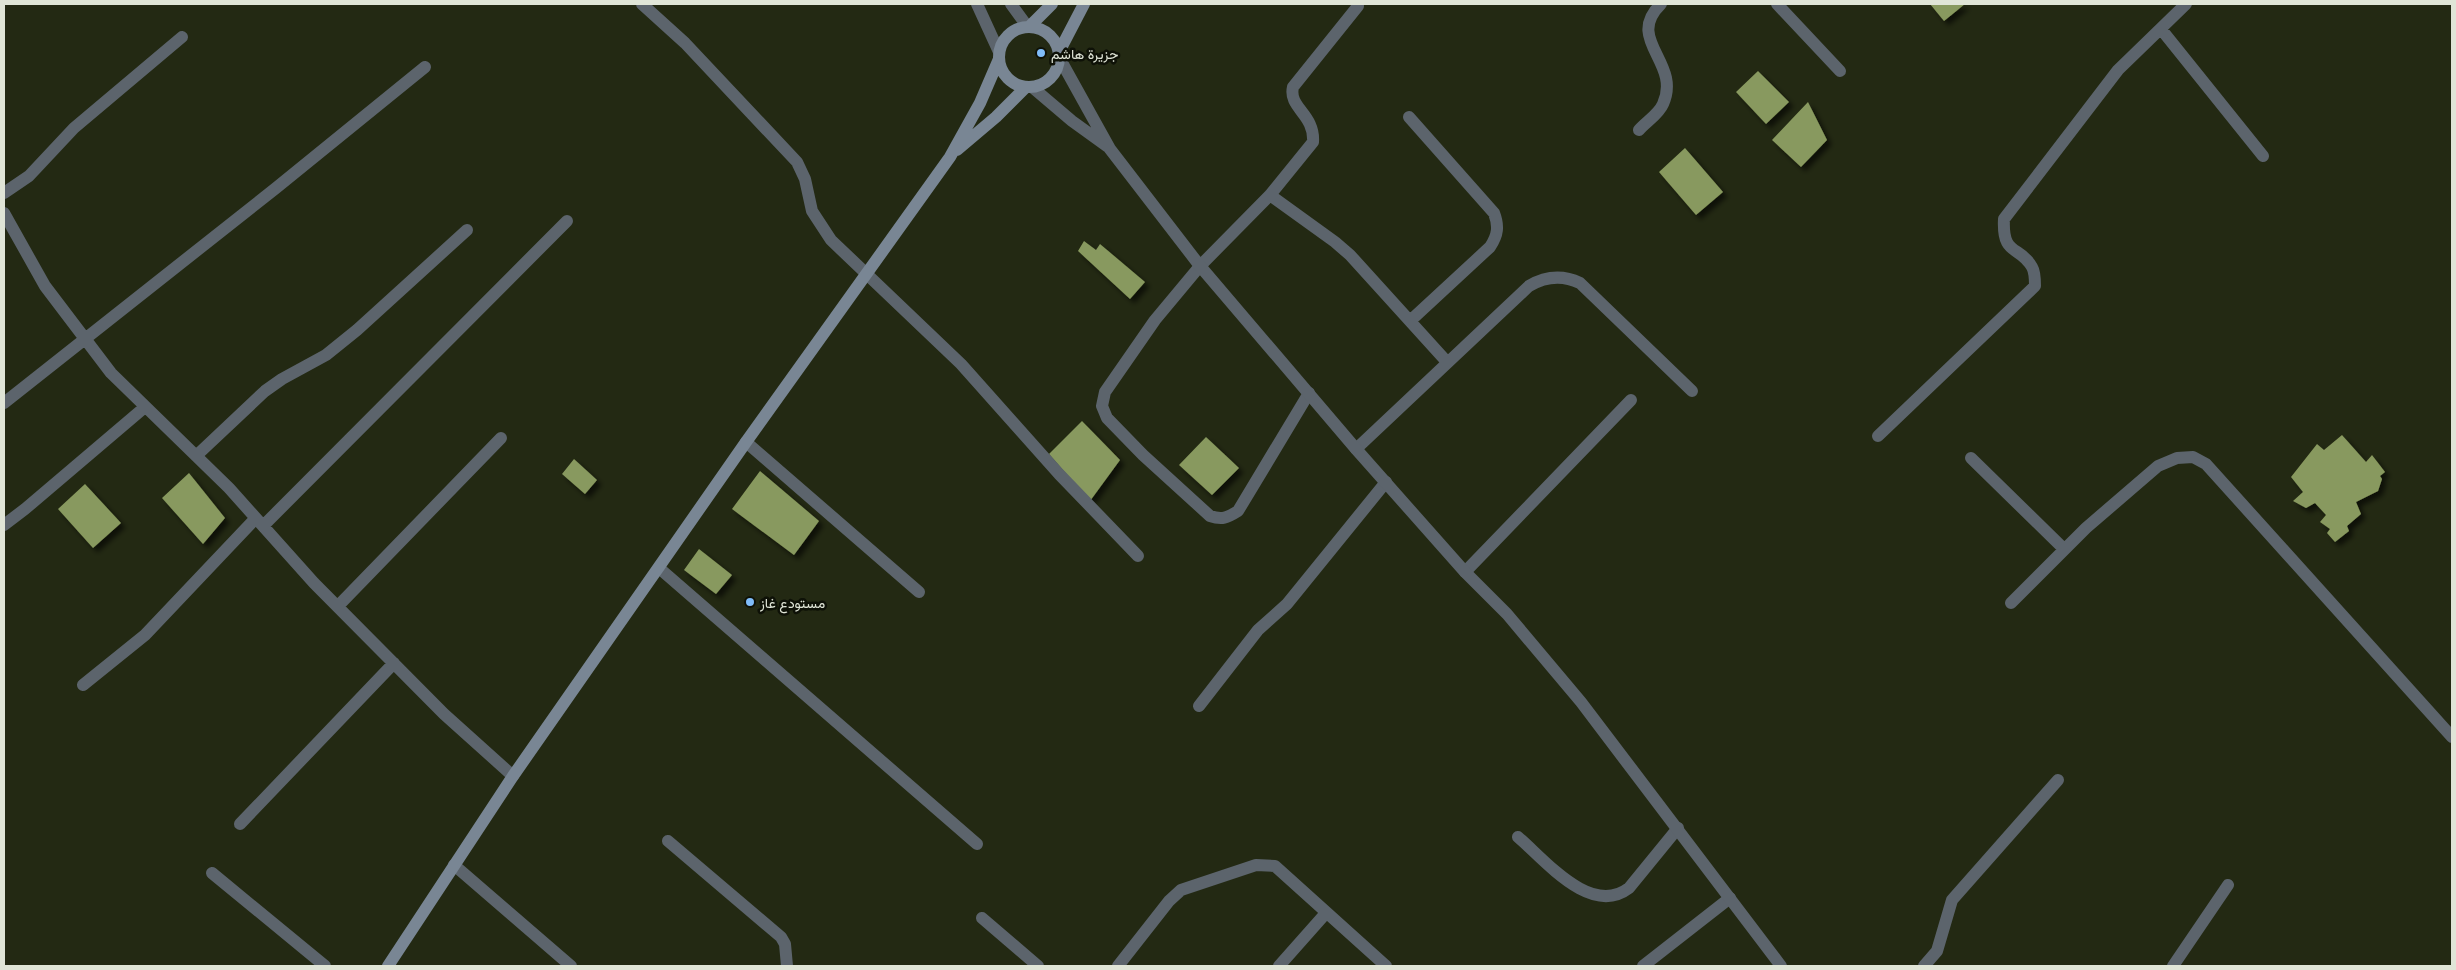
<svg xmlns="http://www.w3.org/2000/svg" width="2456" height="970" font-family="'Golos Text',Vazirmatn,sans-serif">
<style>
.building{fill:#88995e;filter:url(#shadow)}
.lines{fill:none;stroke-linecap:round;stroke-linejoin:round}
.minor{stroke:#5c646c;stroke-width:12}
.tertiary{stroke:#5c646c;stroke-width:12}
.secondary{stroke:#798694;stroke-width:12}
.poi-dot{fill:#80bdfa;stroke:#0e1107;stroke-width:2}
.labels{text-anchor:middle;dominant-baseline:central;stroke-width:5;stroke-linejoin:round;paint-order:stroke}
.poi-label{font-size:14px;fill:#e0e5d7;stroke:#0e1107;text-anchor:start}
</style>
<defs>
<filter id="shadow"><feDropShadow dx="4.5" dy="4.5" stdDeviation="2.5" flood-color="#0009"/></filter>
</defs>
<rect width="100%" height="100%" fill="#232913"/>
<path class="building" d="M1930,4H1965L1944,21Z
M1758,71L1789,102L1766,124L1736,92Z
M1808,102L1827,140L1801,167L1772,140Z
M1685,148L1723,192L1696,215L1659,172Z
M1084,241L1096,250L1100,244L1145,282L1130,299L1078,251Z
M1082,421L1120,460L1090,501L1049,454Z
M2342,435L2366,462L2372,455L2385,472L2380,476L2382,479L2378,491L2356,502L2361,514L2347,526L2349,531L2335,542L2327,533L2330,529L2320,522L2326,515L2315,503L2306,508L2293,501L2303,492L2291,477L2317,444L2324,450Z
M1206,437L1239,468L1212,495L1179,465Z
M574,459L597,480L585,494L562,474Z
M760,471L819,521L794,555L732,509Z
M189,473L225,518L203,544L162,498Z
M85,484L121,523L93,548L58,509Z
M699,549L732,575L716,594L684,570Z"/>
<g class="lines">
<path class="minor" d="M642,4L685,43L797,162L805,179L812,211L831,240L961,364L1059,474L1138,556
M1777,4L1840,71
M2161,29L2263,156
M1409,117L1494,213C1499,226 1498,235 1490,247L1410,321
M1639,130C1646,122 1659,114 1663,104C1682,62 1624,40 1661,4
M4,193L29,176L74,128L182,37
M1270,195L1335,242L1350,255L1447,362
M4,213L45,286L111,373L229,488L314,583L444,714L513,776
M1309,393L1238,511C1227,518 1222,520 1210,516L1143,455L1107,418L1102,406L1105,392L1155,320L1200,266L1270,195L1313,142C1315,114 1288,108 1293,87L1358,6
M4,403L276,188L425,67
M1878,436L2035,286C2035,280 2035,272 2032,267C2020,245 2002,257 2004,219L2118,70L2186,4
M746,442L919,592
M1356,449L1529,286C1546,276 1563,275 1580,283L1692,391
M196,456L265,391L282,379L326,355L357,330L467,230
M1971,458L2064,549
M4,525L25,509L145,407
M263,526L567,221
M659,568L977,844
M1465,572L1631,400
M2011,603L2086,528L2158,466L2177,458L2193,457L2206,464L2452,737
M338,606L501,438
M83,685L145,635L256,518
M1199,706L1258,630L1287,604L1386,482
M240,824L394,663
M1518,837C1546,861 1591,917 1629,888L1678,828
M668,841L781,937L785,944L787,966
M454,865L571,966
M212,873L325,966
M982,918L1038,966
M1118,966L1169,901L1181,890L1256,865L1275,866L1386,966
M1279,966L1326,913
M1643,966L1730,898
M1924,966L1937,951L1952,900L2058,780
M2173,966L2228,885"/>
<path class="tertiary" d="M977,4L999,52
M1011,4L1027,26
M1060,59L1110,149L1200,266L1356,449L1465,572L1507,614L1581,702L1781,966
M1032,87L1072,121L1108,147"/>
<path class="secondary" d="M1030,26L1052,4
M999 57a30 30 0 1 1 60 0a30 30 0 1 1-60 0Z
M1059,52L1084,4
M957,150L996,117L1026,87
M388,966L513,776L746,442L950,157L980,103L999,59"/>
</g>
<g class="poi-dot">
<circle cx="1041" cy="53" r="5"/>
<circle cx="750" cy="602" r="5"/>
</g>
<g class="labels">
<g class="poi-label">
<text x="1051" y="53">جزيرة هاشم</text>
<text x="760" y="602">مستودع غاز</text>
</g>
</g>
<rect width="2456" height="970" fill="none" stroke="#e0e5d7" stroke-width="10"/>
</svg>
